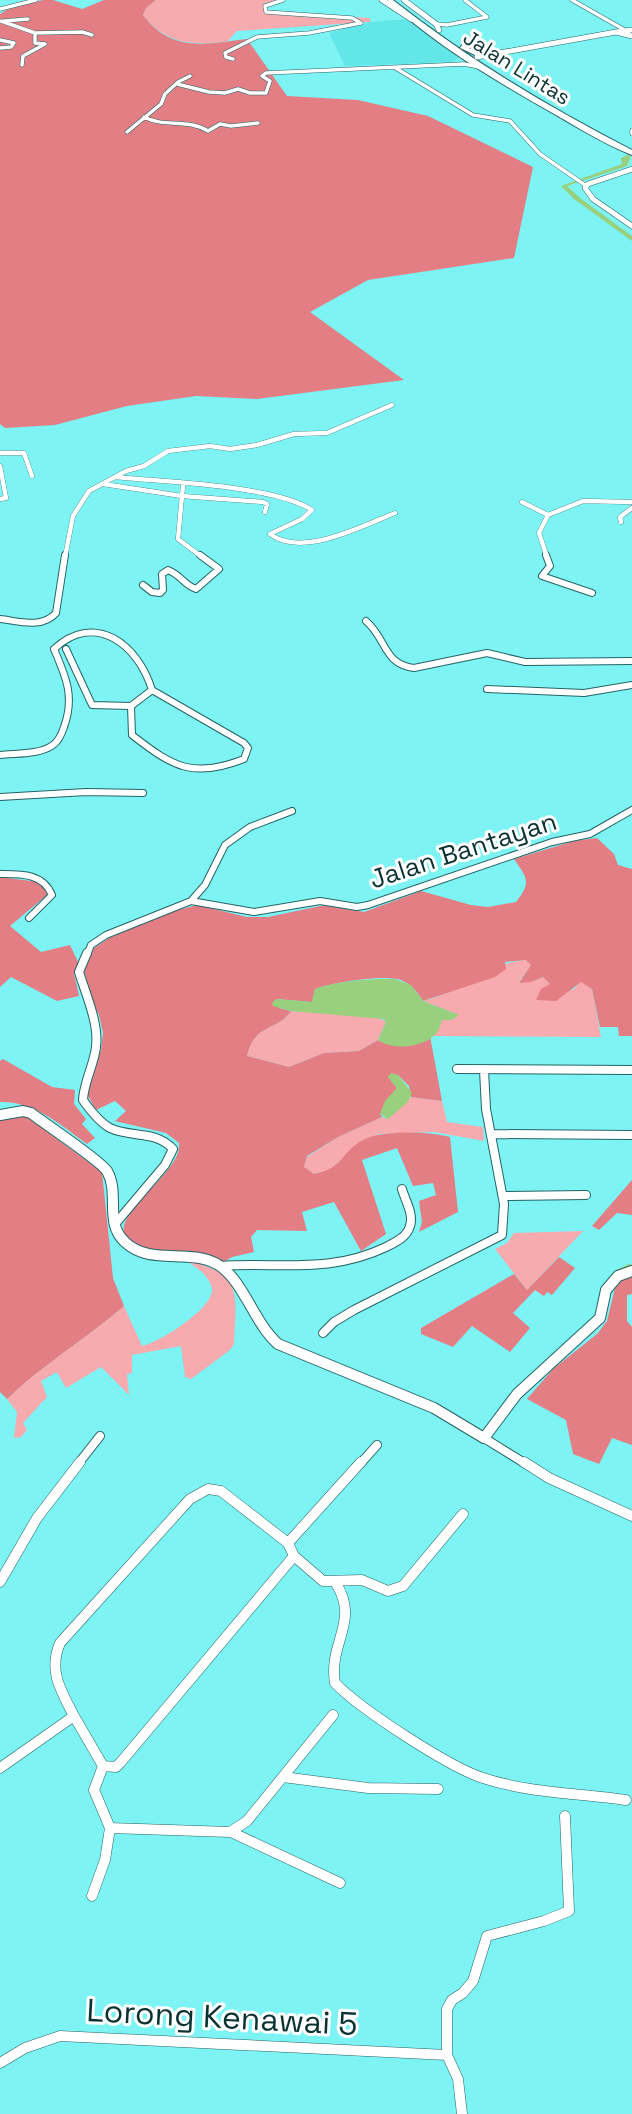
<svg xmlns="http://www.w3.org/2000/svg" width="632" height="2114" font-family="'Space Grotesk',sans-serif">
<style>
.built{fill:#63e6e7}
.green{fill:#f8abaf}
.forest{fill:#e37e85}
.water{fill:#98d07d}
.lines{fill:none;stroke-linecap:round;stroke-linejoin:round}
.stream{stroke:#98d07d;stroke-width:2.5}
.street-far4-casing{stroke:#246465;stroke-width:4.5}
.street-far3-casing{stroke:#246465;stroke-width:5}
.street-far2-casing{stroke:#246465;stroke-width:8}
.street-far1-casing{stroke:#246465;stroke-width:10}
.street-casing{stroke:#246465;stroke-width:11}
.secondary-far1-casing{stroke:#246465;stroke-width:6}
.secondary-casing{stroke:#246465;stroke-width:12}
.highway-casing{stroke:#246465;stroke-width:2}
.street-far4{stroke:#fff;stroke-width:3.5}
.street-far3{stroke:#fff;stroke-width:4.5}
.street-far2{stroke:#fff;stroke-width:6}
.street-far1{stroke:#fff;stroke-width:8}
.street{stroke:#fff;stroke-width:10}
.secondary-far1{stroke:#fff;stroke-width:5}
.secondary{stroke:#fff;stroke-width:10}
.highway{fill:#fff;fill-rule:evenodd}
.labels{text-anchor:middle;dominant-baseline:central;stroke-width:6;stroke-linejoin:round;paint-order:stroke}
.far-street-label{font-size:21px;fill:#0a3232;stroke:#fefefe}
.street-label{font-size:26px;fill:#0a3232;stroke:#fefefe}
.near-street-label{font-size:32px;fill:#0a3232;stroke:#fefefe}
</style>
<rect width="100%" height="100%" fill="#7df3f4"/>
<path class="built" d="M409,19L457,54L458,58L453,62L345,66L329,33L370,22Z"/>
<path class="green" d="M156,0H278L267,4L268,12L370,18V22L237,31L228,41C194,46 165,44 143,15L146,8Z
M526,960L532,964L519,982H531L543,977L551,985L573,990L581,981L592,989L601,1037L430,1036L437,1032L442,1020H452L454,1013L423,1001C460,993 487,963 526,960Z
M291,1011L377,1017L386,1022L378,1040L359,1051L324,1053L289,1067L247,1056C254,1023 278,1031 291,1011Z
M411,1097L442,1101L447,1122L483,1127L484,1141L434,1132L379,1134L341,1160L332,1170L314,1174L304,1167L307,1157L338,1137L382,1117L388,1119Z
M583,1231L527,1290L495,1249L507,1243L514,1233Z
M187,1261C244,1273 236,1295 234,1344L230,1350L191,1379L185,1377L181,1346L132,1355V1373L127,1374L129,1395L101,1367L66,1388L57,1372L41,1381L47,1397L23,1423L27,1430L21,1437L14,1438L17,1412L7,1399C43,1364 86,1339 124,1306L142,1346C159,1343 214,1308 212,1289C210,1276 197,1268 187,1261Z"/>
<path class="forest" d="M43,0H53L82,9L104,0H156L146,8L143,15C171,53 206,44 247,39L287,96L358,100L428,116L533,167L514,258L368,280L310,312L404,380L257,399L196,396L127,406L55,425L5,428L0,424V14L8,9Z
M597,838L614,854L618,865L632,869V1036H619L618,1027H600L592,989L581,982L556,1001L536,1000L541,989L550,984L543,977L531,982L519,983L531,965L526,960L505,962L506,969L495,977L423,1001C418,993 412,985 403,981C388,973 331,983 315,989L312,1002L276,999L279,1008L291,1011C278,1031 254,1023 247,1056L289,1067L324,1053L359,1051L378,1040C397,1050 412,1047 430,1036L442,1101L411,1097L409,1086L398,1075L388,1077L397,1088L380,1114L382,1117L338,1137L307,1156L304,1167L314,1174C345,1168 340,1152 363,1140C381,1130 429,1131 450,1137L458,1212L419,1232L422,1222L419,1201L436,1195L433,1183L413,1186L397,1148L362,1160L386,1234L361,1251L334,1202L302,1212L307,1231L257,1230L251,1237L254,1252L232,1257L224,1262C218,1259 212,1255 204,1254C186,1251 130,1257 124,1233C118,1208 183,1171 179,1143L166,1133L115,1121L126,1111L115,1101L96,1110L88,1096V1086L101,1050L103,1033L99,1015L90,996L84,970L94,948L109,938L171,912L197,905L247,917H268L325,905L364,912L421,891L471,905L488,907L516,902C532,882 527,878 514,859L574,841Z
M0,877L39,882L47,887V895L10,926L41,952L70,945L79,964L74,973L79,996L57,1001L11,977L0,987Z
M3,1059L52,1087L75,1090L74,1104L86,1119L82,1124L95,1138L87,1144C61,1125 34,1101 0,1102V1061Z
M0,1109L27,1117L102,1172L113,1278L124,1306C86,1339 43,1364 7,1399L0,1392Z
M632,1180V1215L617,1213L599,1230L592,1226Z
M559,1257L575,1268L552,1295L547,1292L544,1296L535,1290L513,1313L530,1328L510,1352L472,1326L453,1347L421,1334V1328L514,1274L527,1290Z
M632,1274V1294L627,1295V1321L632,1327V1445L612,1438L599,1464L573,1454L566,1420L527,1399L553,1369L597,1334L607,1321L616,1284Z"/>
<path class="water" d="M632,153L627,166L567,186L580,198L632,236V241L574,199L561,186L622,164L621,158Z
M395,979L411,985L423,1001L459,1015L452,1020H442C440,1024 440,1028 438,1031C427,1048 393,1051 378,1040L386,1022L383,1019L291,1011L273,1006L272,1003L276,999L312,1002L315,989C340,980 369,979 395,979Z
M391,1073L398,1075L412,1093L408,1102L388,1119L380,1114L385,1101L397,1088L388,1077Z"/>
<g class="lines">
<path class="stream" d="M617,1271L630,1265"/>
<defs>
<path id="street-far4" d="M572,0L623,29
M0,9L36,0
M1,21L35,33L82,32L92,35
M4,21L28,19
M436,24L447,25L487,17L465,0
M0,40L14,43L11,47L0,48
M233,59L226,57L225,53L257,37L309,33L361,23L352,18L266,12L265,6L283,0
M22,65L23,56L45,44L35,43V33
M394,67L473,115L510,121L540,154L585,185
M177,84L209,92L225,93L238,89L250,93H266L270,81L262,76L266,73L464,64L479,67
M144,117C165,128 187,118 208,131L220,124L231,126L258,123
M632,130V134
M127,132L161,104L165,94L178,82L190,76"/>
<path id="street-far3" d="M0,453H24L32,476
M0,466L6,498L0,499
M115,477C164,482 273,485 312,510L302,519L270,534C302,558 362,526 395,513
M103,484L182,496L178,539L202,557
M183,486L182,496L263,502L267,504L265,512
M522,502L548,515
M621,522L620,517L632,508
M65,557L73,516L89,491L126,471L144,466L168,451L210,446L230,449L257,445L294,434L327,433L392,405
M547,557L539,533L548,515L583,501L632,502"/>
<path id="street-far2" d="M546,555L550,566L542,576L592,593
M143,585L152,592L160,593L163,590L162,574L168,570C181,575 184,585 196,589L219,569L200,555
M0,619C19,621 42,629 56,613L65,555
M366,621C387,639 383,664 414,668L487,653L525,662L632,661
M66,649L92,705L131,706
M487,689L584,693L632,685
M131,706L132,735C173,767 193,779 244,759L248,748L244,743L152,690
M131,706L152,690
M0,755C16,753 39,755 53,745C59,741 62,733 64,727C75,697 66,677 54,649C95,611 138,644 152,690
M0,797L86,792L143,793
M0,874C21,874 43,873 52,895L29,918
M191,901L205,885L225,845L250,827L292,811
M87,955L91,945L106,935L191,901L254,912L320,901L357,907L368,905L552,842L590,834L632,810"/>
<path id="street-far1" d="M87,953L79,972C86,995 99,1023 96,1047C94,1065 84,1081 83,1100C90,1110 99,1122 110,1128C131,1138 156,1130 173,1149L165,1165L116,1223
M457,1069L632,1070
M491,1134L632,1135
M503,1196L586,1195
M220,1266C279,1262 330,1274 386,1247C396,1242 407,1237 410,1226C414,1214 405,1200 402,1189
M323,1333L334,1322L354,1310L502,1235L504,1204L486,1109L484,1070
M484,1438L526,1464
M78,1464L100,1436
M360,1464L377,1445"/>
<path id="street" d="M524,1462L549,1478L632,1516
M288,1543L361,1462
M0,1582L37,1518L80,1462
M335,1582C361,1621 328,1642 335,1683C360,1709 449,1767 483,1778C528,1793 579,1793 626,1800
M74,1716L103,1766
M103,1766L94,1790L110,1828L230,1832L247,1821L333,1715
M103,1766L116,1767L121,1762L294,1556
M0,1768L74,1716C61,1691 48,1671 60,1643L190,1499L208,1489L221,1491L288,1543L294,1556L323,1581L362,1580L388,1591L403,1586L463,1514
M283,1777L368,1788L438,1789
M231,1832L340,1883
M92,1896L105,1860L110,1828
M0,2063L25,2048L60,2036L447,2055
M462,2114L458,2079L447,2055V2009L452,2000L463,1993L473,1981L487,1936L544,1921L569,1911L565,1816"/>
<path id="secondary-far1" d="M382,0L411,19
M404,0L436,24L439,30
M632,30L616,32L632,36
M477,57L616,32
M632,169L588,184L585,188L593,199L632,226"/>
<path id="secondary" d="M0,1115L23,1111L31,1113C45,1124 100,1160 107,1171C120,1193 104,1223 125,1242C150,1266 188,1248 217,1264C244,1280 253,1322 278,1344L434,1408L484,1438L517,1394L600,1318L606,1290L618,1276L632,1271"/>
<path id="highway" d="M387,0H393C468,59 548,107 632,150V155C606,145 580,129 556,115C498,82 436,46 387,0Z
M462,45L476,51L500,54L497,56L475,55L460,48Z"/>
</defs>
<use href="#street-far4" class="street-far4-casing"/>
<use href="#street-far3" class="street-far3-casing"/>
<use href="#street-far2" class="street-far2-casing"/>
<use href="#street-far1" class="street-far1-casing"/>
<use href="#street" class="street-casing"/>
<use href="#secondary-far1" class="secondary-far1-casing"/>
<use href="#secondary" class="secondary-casing"/>
<use href="#highway" class="highway-casing"/>
<use href="#street-far4" class="street-far4"/>
<use href="#street-far3" class="street-far3"/>
<use href="#street-far2" class="street-far2"/>
<use href="#street-far1" class="street-far1"/>
<use href="#street" class="street"/>
<use href="#secondary-far1" class="secondary-far1"/>
<use href="#secondary" class="secondary"/>
<use href="#highway" class="highway"/>
</g>
<g class="labels">
<g class="far-street-label">
<text transform="translate(517 67) rotate(32)">Jalan Lintas</text>
</g>
<g class="street-label">
<text transform="translate(463 850) rotate(-18)">Jalan Bantayan</text>
</g>
<g class="near-street-label">
<text transform="translate(222 2017) rotate(3)">Lorong Kenawai 5</text>
</g>
</g>
</svg>
